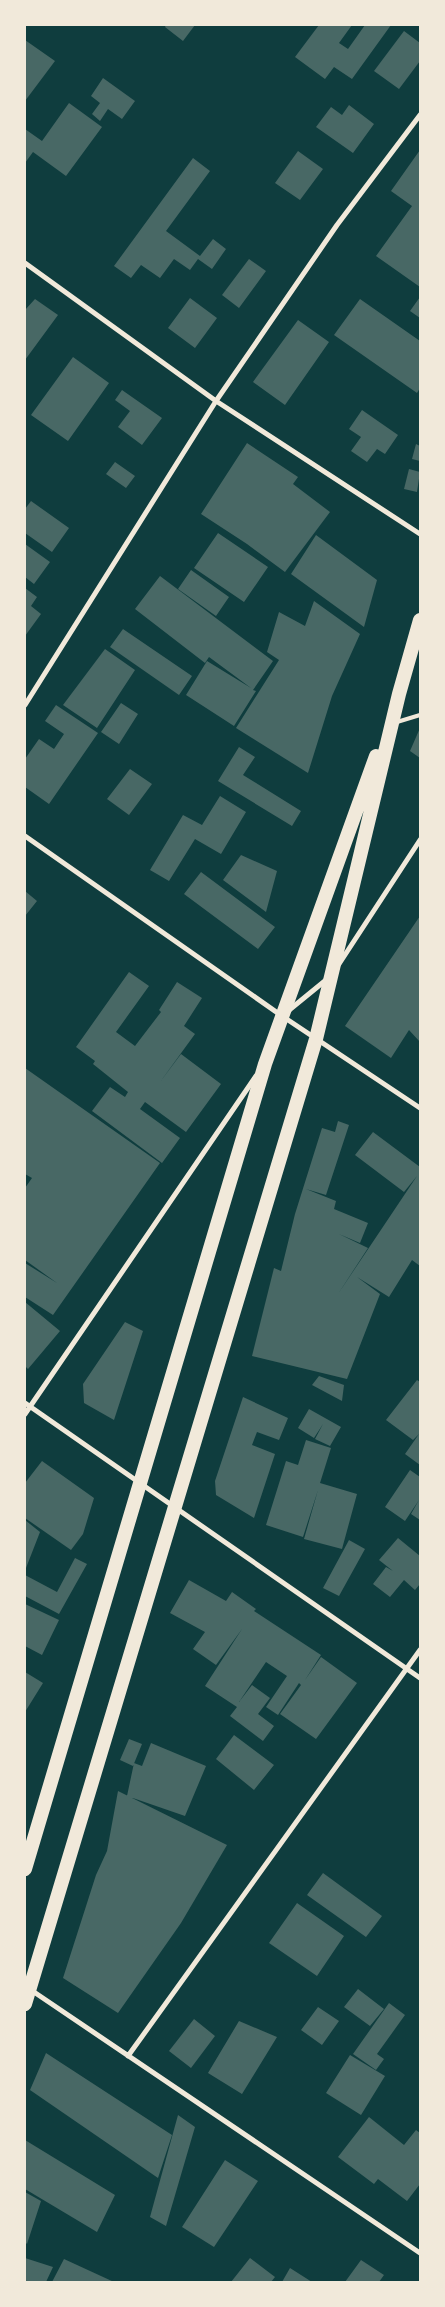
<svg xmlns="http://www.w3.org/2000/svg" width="445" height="2307" font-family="'Work Sans',sans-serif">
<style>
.building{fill:#486865}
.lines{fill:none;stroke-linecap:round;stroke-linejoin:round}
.service{stroke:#f1e9da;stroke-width:4}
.minor{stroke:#f1e9da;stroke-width:5}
.trunk{stroke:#f1e9da;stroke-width:14}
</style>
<rect width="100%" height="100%" fill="#0f3d3e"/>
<path class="building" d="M166,25H195L183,41L165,27Z
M319,25H352L339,43L348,49L365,25H391L352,79L334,67L325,79L295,57Z
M404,31L420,43V61L399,89L374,71Z
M25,40L55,61L25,101Z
M103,78L135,101L122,119L108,109L100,121L92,114L100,103L91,96Z
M69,103L102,127L66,176L33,152L25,163V129L42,141Z
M349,105L374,124L353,153L316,127L331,107L342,115Z
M420,150V287L376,256L412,206L391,191Z
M298,151L323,169L300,200L275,183Z
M193,158L210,171L166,231L200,256L213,239L226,249L212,269L198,259L190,270L174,259L160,278L141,265L131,278L114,266Z
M249,259L266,271L239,308L222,295Z
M420,297V318L410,311Z
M190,298L217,318L195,348L168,328Z
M35,299L58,315L25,360V310Z
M360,299L420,341V388L417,393L334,335Z
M298,320L329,342L285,405L253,382Z
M73,357L109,383L68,441L31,415Z
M122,390L162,418L142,445L118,427L130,411L115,400Z
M362,410L398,435L385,454L377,449L367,462L351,451L361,437L349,429Z
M247,443L298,477L293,484L330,512L285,572L247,544L201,514Z
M416,444L420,446V461L412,459Z
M115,462L135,476L126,488L106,474Z
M409,469L420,472L417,492L404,489Z
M31,501L69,528L52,552L25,533V509Z
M218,533L268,567L244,602L194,568Z
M316,535L377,580L364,627L291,574Z
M25,544L50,562L34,584L25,577Z
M191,570L229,597L216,616L178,589Z
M160,576L273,661L253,690L256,691L234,726L186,695L207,661L251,688L209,657L205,663L135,609Z
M25,588L37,597L31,606L41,614L25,636Z
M314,601L360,634L332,696L308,773L236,728L279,660L267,652L279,612L305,626Z
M123,629L192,676L179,695L110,647Z
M105,649L135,670L97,728L63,705Z
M121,703L138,714L119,744L101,732Z
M56,705L98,733L49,804L25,787V759L39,739L54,749L64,734L45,721Z
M420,728V758L410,751Z
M239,747L255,757L243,775L301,811L292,826L218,781Z
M130,769L152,784L129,815L107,799Z
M220,796L246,812L221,854L195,839L169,881L150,870L183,815L202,825Z
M241,855L277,871L266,912L223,880Z
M201,872L275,927L258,949L184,894Z
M25,891L37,901L25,916Z
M420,916V1042L409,1030L391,1058L345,1026Z
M129,972L149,986L116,1032L135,1046L161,1012L159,1010L177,982L202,998L184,1026L195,1034L160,1082L181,1054L221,1084L186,1132L145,1102L140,1109L180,1138L162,1163L92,1111L110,1087L125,1097L128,1092L93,1064L95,1061L76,1047Z
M25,1068L160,1163L53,1315L25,1297V1263L57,1283L25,1260V1188L32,1178L25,1174Z
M338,1121L349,1125L326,1195L306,1189L336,1201L334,1209L368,1223L360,1243L339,1234L368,1248L338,1294L417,1176L404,1192L355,1155L373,1132L420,1167V1266L412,1260L389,1297L357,1277L380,1294L347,1379L252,1356L274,1268L281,1271L295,1214L322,1128L335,1132Z
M25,1302L60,1331L28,1369L25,1366Z
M125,1322L143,1331L114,1420L84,1403L83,1384Z
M319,1376L344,1385L342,1401L312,1385Z
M417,1380L420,1382V1465L405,1454L419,1434L413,1440L386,1420Z
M243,1397L288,1418L279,1440L257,1432L252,1445L275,1454L254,1518L216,1495L215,1481Z
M309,1409L341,1427L330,1446L315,1439L323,1424L314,1438L298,1428Z
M306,1440L331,1448L320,1483L357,1494L342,1549L304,1539L318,1490L303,1537L266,1525L286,1461L298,1465Z
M42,1461L94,1498L83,1534L71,1550L25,1518V1483Z
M410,1470L420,1477V1520L411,1514L419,1500L405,1521L385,1507Z
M25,1520L40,1532L26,1568L25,1567Z
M398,1538L420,1556V1584L415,1590L404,1580L390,1597L373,1584L386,1567L393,1571L379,1560Z
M349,1540L365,1549L339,1596L323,1588Z
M75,1558L87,1564L59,1614L25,1596V1575L57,1592Z
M189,1580L226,1601L232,1592L256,1609L254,1611L321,1655L305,1680L321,1657L357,1683L316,1739L280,1714L301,1685L299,1683L278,1715L266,1707L287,1676L266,1662L239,1702L252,1685L270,1698L258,1714L274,1726L263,1741L230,1716L237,1707L205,1686L242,1629L216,1665L193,1649L205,1632L170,1613Z
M25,1604L59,1620L42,1655L25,1646Z
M25,1672L43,1683L25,1712Z
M234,1735L274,1765L254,1790L216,1759Z
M129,1739L142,1744L133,1766L120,1760Z
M151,1743L206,1766L185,1816L127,1796L134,1763L142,1766Z
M118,1791L227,1845L181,1923L118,2013L63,1978L96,1875L107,1851Z
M323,1873L382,1916L366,1937L307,1895Z
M297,1903L344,1936L317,1976L269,1943Z
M358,1989L384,2009L370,2026L344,2007Z
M389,2003L405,2015L377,2054L384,2059L376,2070L353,2054Z
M318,2007L339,2021L322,2045L301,2030Z
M194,2019L215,2036L191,2068L169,2051Z
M239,2021L277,2037L242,2094L208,2073Z
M46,2053L172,2135L158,2178L30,2090Z
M350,2055L385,2076L361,2115L326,2093Z
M178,2115L195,2127L166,2226L150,2217Z
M369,2117L404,2145L416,2130L420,2133V2184L407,2201L378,2179L374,2184L338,2157Z
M25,2140L115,2195L97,2232L25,2189Z
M225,2160L258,2181L214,2247L182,2227Z
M25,2192L41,2201L27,2244L25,2242Z
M25,2258L53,2267L46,2282H25Z
M250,2258L275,2277L271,2282H231Z
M64,2259L114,2282H52Z
M361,2260L384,2275L379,2282H345Z
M290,2268L312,2282H282Z"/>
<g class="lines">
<path class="service" d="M397,722L420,715"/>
<path class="minor" d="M25,263L216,401L420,534
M25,705L216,401L337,225L420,115
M25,836L282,1016L420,1108
M339,964L420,840
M288,1011L326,980
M25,1403L420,1678
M25,1414L256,1076
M31,1990L420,2253
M128,2056L420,1650"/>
<path class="trunk" d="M25,1869L265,1064L376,756
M25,2004L316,1039L399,694L420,620"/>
</g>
<rect width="445" height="2307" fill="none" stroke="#f1e9da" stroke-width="52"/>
</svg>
